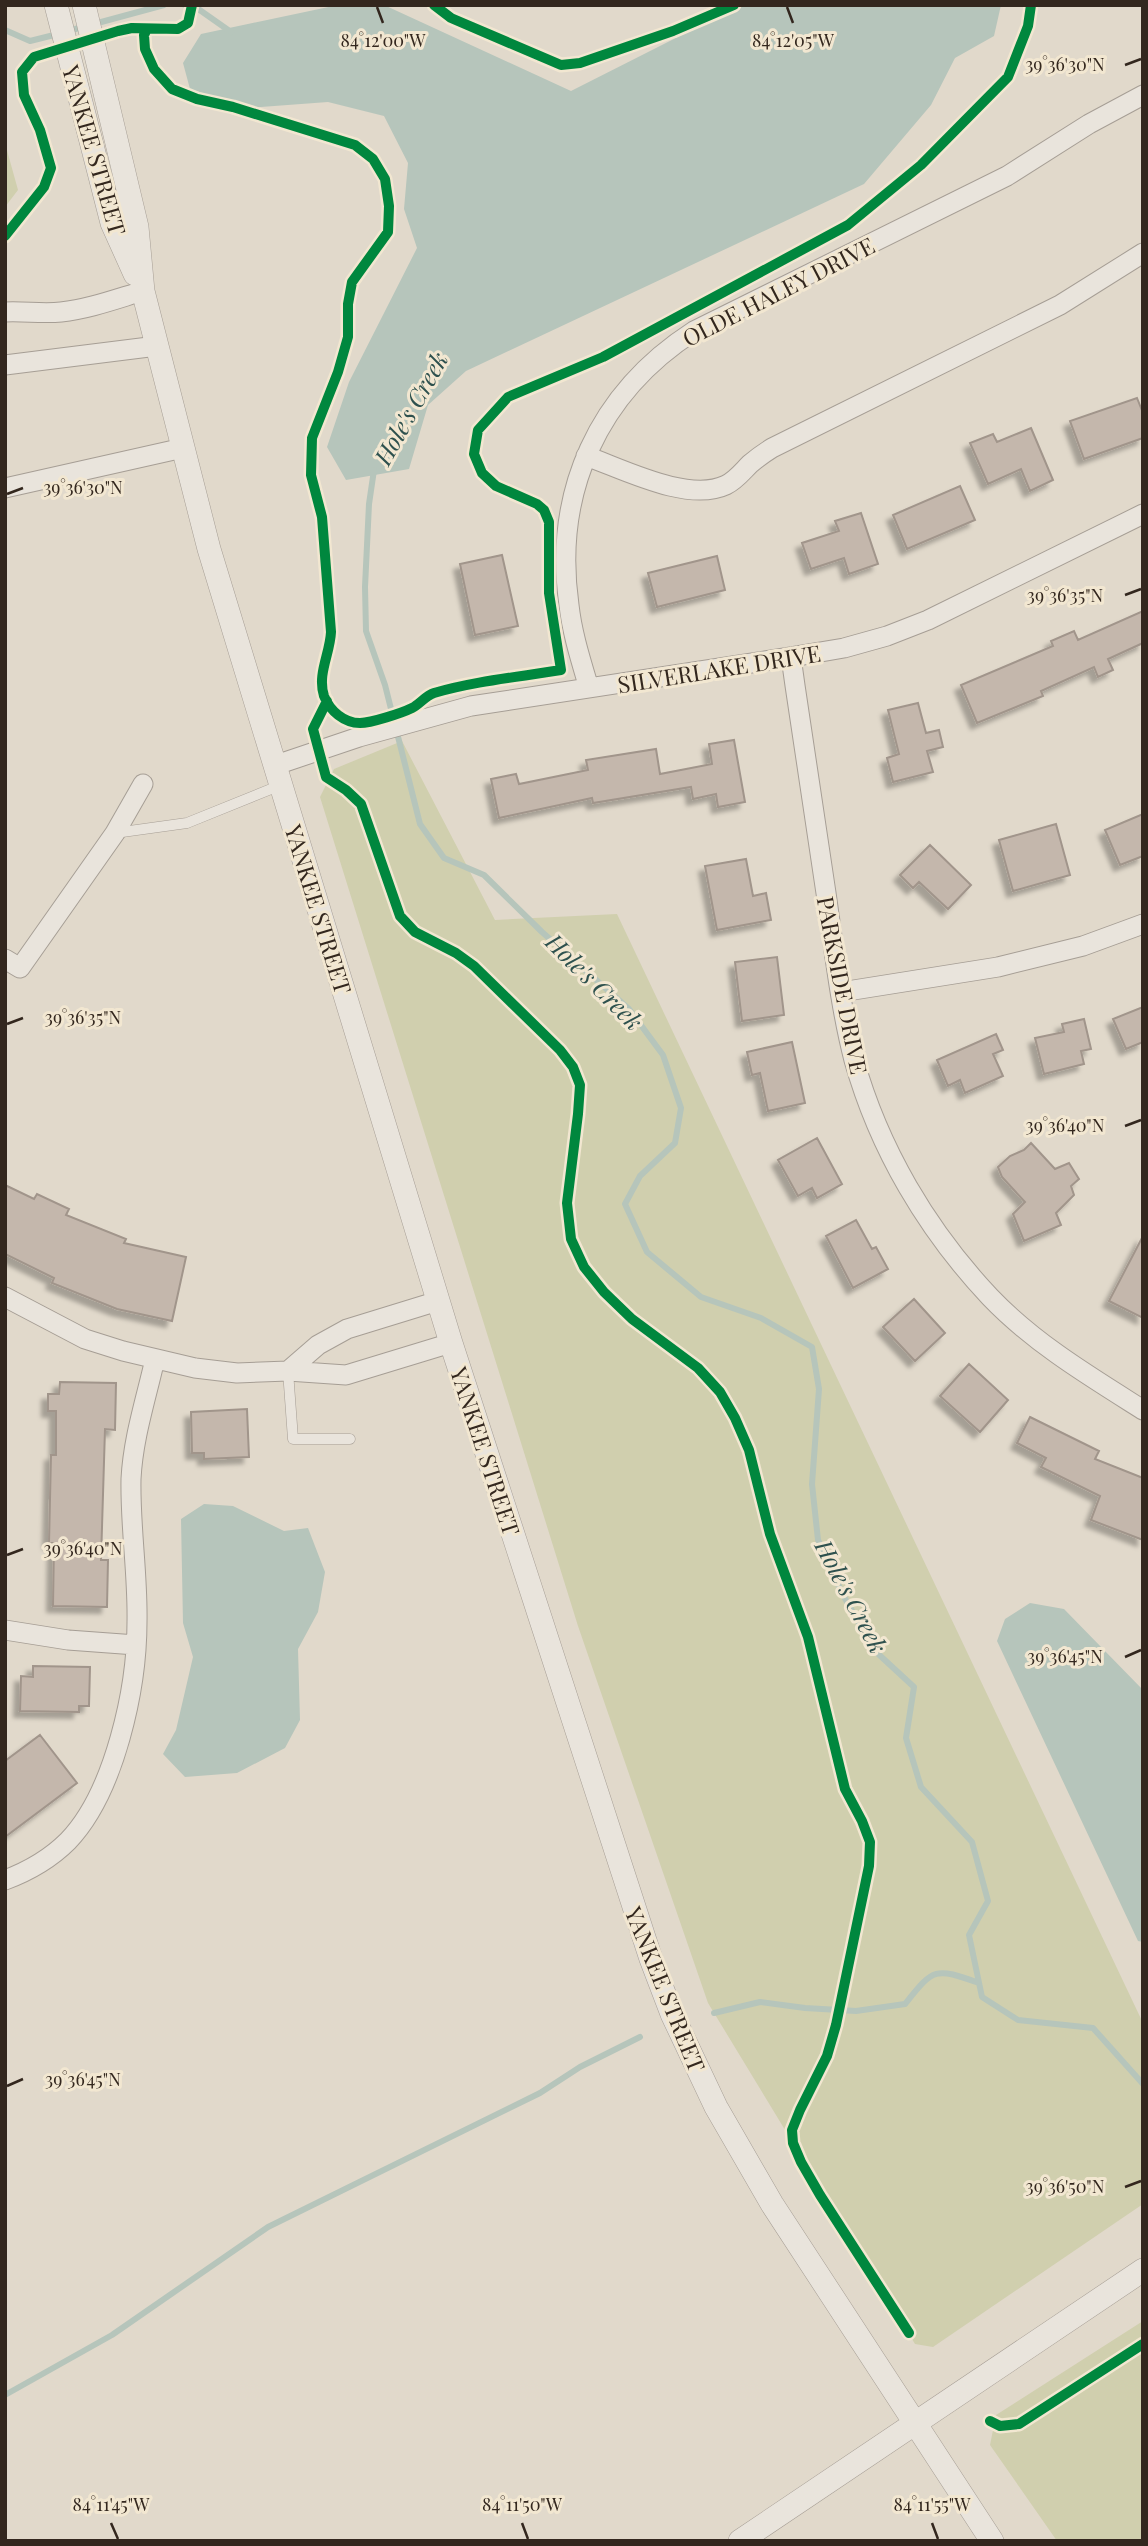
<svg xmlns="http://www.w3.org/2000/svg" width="1148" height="2546" font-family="'Playfair Display',serif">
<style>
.green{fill:#d0cfae}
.water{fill:#b6c5bb}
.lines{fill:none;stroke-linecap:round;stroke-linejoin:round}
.stream{stroke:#b6c5bb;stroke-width:6}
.building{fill:#c4b7ac;stroke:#a1958b;stroke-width:2;filter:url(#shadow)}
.service-casing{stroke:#a69e95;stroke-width:11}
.minor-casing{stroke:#a69e95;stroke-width:21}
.tertiary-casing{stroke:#a69e95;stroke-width:24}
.service{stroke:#e9e4dc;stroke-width:10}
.minor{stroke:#e9e4dc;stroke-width:19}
.tertiary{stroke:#e9e4dc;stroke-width:23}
.cycleway-casing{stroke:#f2e7d1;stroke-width:15}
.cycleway{stroke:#00873e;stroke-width:10}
.ticks{fill:none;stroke:#33271e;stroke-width:2.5}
.labels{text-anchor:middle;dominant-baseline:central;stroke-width:6;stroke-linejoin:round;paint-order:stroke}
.street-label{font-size:23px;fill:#33271e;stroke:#f2e7d1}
.water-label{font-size:24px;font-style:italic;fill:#2e514e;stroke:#f2e7d1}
.ticks-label{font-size:18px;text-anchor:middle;fill:#33271e;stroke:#f2e7d1;stroke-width:6;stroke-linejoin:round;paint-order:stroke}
</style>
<defs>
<filter id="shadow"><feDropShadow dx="-6" dy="6" stdDeviation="2" flood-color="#0004"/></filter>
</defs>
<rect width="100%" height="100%" fill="#e1d9cb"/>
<path class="green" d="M5,143L18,190L5,207Z
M402,741L495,920L617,914L1143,2023V2204L933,2347L915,2344L708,2003L578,1626L320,797L334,769Z
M1143,2321V2541H1057L990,2445L996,2415Z"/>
<path class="water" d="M338,5H384L571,91L741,5H1001L994,36L955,58L931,105L864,184L466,371L428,405L409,469L346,480L327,447L349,382L417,248L404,209L408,163L384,116L328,102L248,108L190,89L183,63L201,34Z
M204,1504L233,1506L284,1531L308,1528L325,1572L318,1612L298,1649L300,1720L285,1748L237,1773L185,1777L163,1754L176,1730L193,1657L183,1623L181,1519Z
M1030,1603L1064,1609L1143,1690V1942L1138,1941L997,1641L1005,1619Z"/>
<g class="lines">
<path class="stream" d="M185,5L194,6L231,32
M5,30L30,41L58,34
M68,31L164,5
M374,470L369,504L365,587L366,631L385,685L420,824L444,858L484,875L542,932L629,1009L663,1055L681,1108L675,1143L640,1176L625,1204L647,1252L701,1297L761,1318L812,1347L819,1389L812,1484L818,1540L843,1595L875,1651L914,1687L906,1738L921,1787L972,1842L988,1901L969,1935L982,1997L1018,2020L1093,2028L1143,2084
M714,2013L760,2002L805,2008L856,2011L905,2004C934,1968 934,1967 979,1983
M5,2395L112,2335L268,2227L540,2093L580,2067L640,2037"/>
</g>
<path class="building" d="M1137,398L1143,413V438L1084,459L1070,421Z
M1031,428L1053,480L1030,491L1021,469L988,484L970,443L993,434L997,442Z
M960,486L975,520L907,549L893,515Z
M861,513L878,564L849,574L844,558L811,569L802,543L839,531L835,521Z
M502,555L518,626L475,635L460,564Z
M717,556L725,590L657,607L648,573Z
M1143,611V643L1108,659L1113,670L1098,677L1094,667L1041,691L1043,696L977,723L961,685L1053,646L1051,641L1074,631L1078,640Z
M918,703L926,733L939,730L943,747L927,751L933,772L893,782L887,758L899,754L888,710Z
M734,740L745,802L718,807L716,794L693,799L691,787L593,803L592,798L499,818L491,779L516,774L519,784L588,770L586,760L656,749L660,774L712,764L709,744Z
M1143,814V856L1120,865L1105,830Z
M1056,824L1070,875L1013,891L999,840Z
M930,845L971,885L948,909L919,882L913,888L900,875Z
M746,859L753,896L766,893L771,920L717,930L705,866Z
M777,957L784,1015L742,1021L735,962Z
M1143,1007V1042L1126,1049L1113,1019Z
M1084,1019L1091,1049L1081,1051L1084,1064L1044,1074L1035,1038L1064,1032L1062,1024Z
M996,1034L1003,1050L993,1054L1003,1076L965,1093L960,1080L948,1086L937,1060Z
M792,1042L805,1103L768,1111L760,1073L752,1075L747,1052Z
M817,1138L842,1184L817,1198L812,1188L798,1196L778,1160Z
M1031,1143L1055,1169L1069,1163L1079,1179L1071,1186L1074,1195L1056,1213L1061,1225L1024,1241L1013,1214L1025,1202L1002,1177L998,1167L1010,1156L1024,1150Z
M5,1185L34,1199L37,1194L69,1209L66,1215L126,1239L124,1243L186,1257L172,1321L117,1309L52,1283L54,1278L5,1254Z
M856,1220L872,1249L876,1247L888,1269L853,1288L826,1236Z
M1143,1236V1318L1109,1301Z
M914,1299L945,1333L915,1361L883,1327Z
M969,1364L1008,1400L980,1432L940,1396Z
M60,1382L116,1383L115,1430L105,1429L101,1560H108L107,1607L53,1606L54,1543H49L51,1455H56V1411H48V1394H59Z
M247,1409L249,1457L204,1459V1453H192L191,1412Z
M1030,1417L1099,1451L1095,1459L1143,1478V1540L1091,1520L1100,1496L1041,1467L1046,1458L1017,1443Z
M33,1666L90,1667L89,1706H79V1712L20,1711L21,1676L33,1677Z
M40,1735L77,1783L5,1837V1761Z"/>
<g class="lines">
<defs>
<path id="service" d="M115,833L187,823L281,785
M288,1371L293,1439H350"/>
<path id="minor" d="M5,312C24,311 43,314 61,312C89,309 116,299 143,291
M5,365L157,346
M586,456C623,469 688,503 726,485C736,480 742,472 750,464C757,458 764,453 772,448L1060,305L1143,253
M5,488L183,448
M791,657C802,736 814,815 826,893C834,948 840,1006 854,1060C879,1149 927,1230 990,1297C1034,1343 1089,1376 1143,1410
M589,688C581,661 572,633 569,605C553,492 598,393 694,331L1007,176L1089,124L1143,95
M276,765L359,737L471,706L791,657L844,648L887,636L928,620L1143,514
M5,959L20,968L115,833L143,784
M841,992L998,967L1083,946L1143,924
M5,1297L85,1339L123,1351L195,1368L237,1373L288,1371L346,1375L451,1343
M288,1371L318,1345L347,1329L438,1301
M5,1630L68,1640L136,1645
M5,1880C29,1871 50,1859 68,1841C115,1792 137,1688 137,1622C138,1574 130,1527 131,1479C133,1438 146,1399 155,1359"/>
<path id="tertiary" d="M56,5L112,223L135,274
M84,5L137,227L143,291L209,549L451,1343L651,1959L672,2014L716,2107L772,2204L992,2541
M740,2541L1143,2270"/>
</defs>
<use href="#service" class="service-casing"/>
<use href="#minor" class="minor-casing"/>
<use href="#tertiary" class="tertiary-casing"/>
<use href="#service" class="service"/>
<use href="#minor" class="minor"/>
<use href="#tertiary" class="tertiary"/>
<defs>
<path id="cycleway" d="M434,5L451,18L561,65L580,63L673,31L734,5
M147,29L144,35L145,49L154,69L172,89L197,99L233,107L355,145L373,159L385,179L389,206L388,232L352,282L348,304V337L338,372L312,438L311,475L322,517L331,632C330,654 317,674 324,696C330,711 344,723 360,723C371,723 402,713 412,708C420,704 425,696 434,693C475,681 519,677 561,670L549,593V522L544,510L537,504L496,486L482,473L474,454L478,430L508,397L603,357L848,225L921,165L1008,77L1028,26L1031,5
M5,236L44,187L51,168L40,130L24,95L22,72L34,57L118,31L132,28L178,29L188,23L192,5
M327,701L313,729L326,777L346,790L361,804L400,916L415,932L456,953L474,966L560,1050L573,1067L580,1085L578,1114L567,1203L571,1239L584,1267L604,1292L632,1319L698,1368L720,1392L735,1418L749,1450L770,1534L808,1637L845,1789L862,1821L870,1842L869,1866L836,2025L827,2056L800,2110L792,2130L793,2143L801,2162L820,2195L909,2333
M990,2421L1000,2426L1019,2424L1143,2344"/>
</defs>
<use href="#cycleway" class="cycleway-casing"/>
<use href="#cycleway" class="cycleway"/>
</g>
<path class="ticks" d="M377,7L383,23M787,7L793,23M1125,65L1141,59M7,494L23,488M1125,595L1141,589M7,1024L23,1018M1125,1126L1141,1120M7,1555L23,1549M1125,1657L1141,1650M7,2086L23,2079M1125,2187L1141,2181M111,2523L118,2539M522,2523L528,2539M932,2523L938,2539"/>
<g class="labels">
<g class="street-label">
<text transform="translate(95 150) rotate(74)">YANKEE STREET</text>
<text transform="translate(778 291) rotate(-27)">OLDE HALEY DRIVE</text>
<text transform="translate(719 668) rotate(-9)">SILVERLAKE DRIVE</text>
<text transform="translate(319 909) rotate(73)">YANKEE STREET</text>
<text transform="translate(843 985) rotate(79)">PARKSIDE DRIVE</text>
<text transform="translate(486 1451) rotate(72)">YANKEE STREET</text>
<text transform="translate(666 1989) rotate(68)">YANKEE STREET</text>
</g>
<g class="water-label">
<text transform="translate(410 408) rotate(-61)">Hole's Creek</text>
<text transform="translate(595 981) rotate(45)">Hole's Creek</text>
<text transform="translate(852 1596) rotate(62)">Hole's Creek</text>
</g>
</g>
<g class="ticks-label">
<text x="383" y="47">84°12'00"W</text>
<text x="793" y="47">84°12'05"W</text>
<text x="1065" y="71">39°36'30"N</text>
<text x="83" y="494">39°36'30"N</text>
<text x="1065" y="602">39°36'35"N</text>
<text x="83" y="1024">39°36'35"N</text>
<text x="1065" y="1132">39°36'40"N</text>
<text x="83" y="1555">39°36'40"N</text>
<text x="1065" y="1663">39°36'45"N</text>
<text x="83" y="2086">39°36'45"N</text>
<text x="1065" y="2193">39°36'50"N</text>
<text x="111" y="2511">84°11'45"W</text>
<text x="522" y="2511">84°11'50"W</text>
<text x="932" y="2511">84°11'55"W</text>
</g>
<rect width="1148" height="2546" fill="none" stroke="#33271e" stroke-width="14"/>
</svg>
